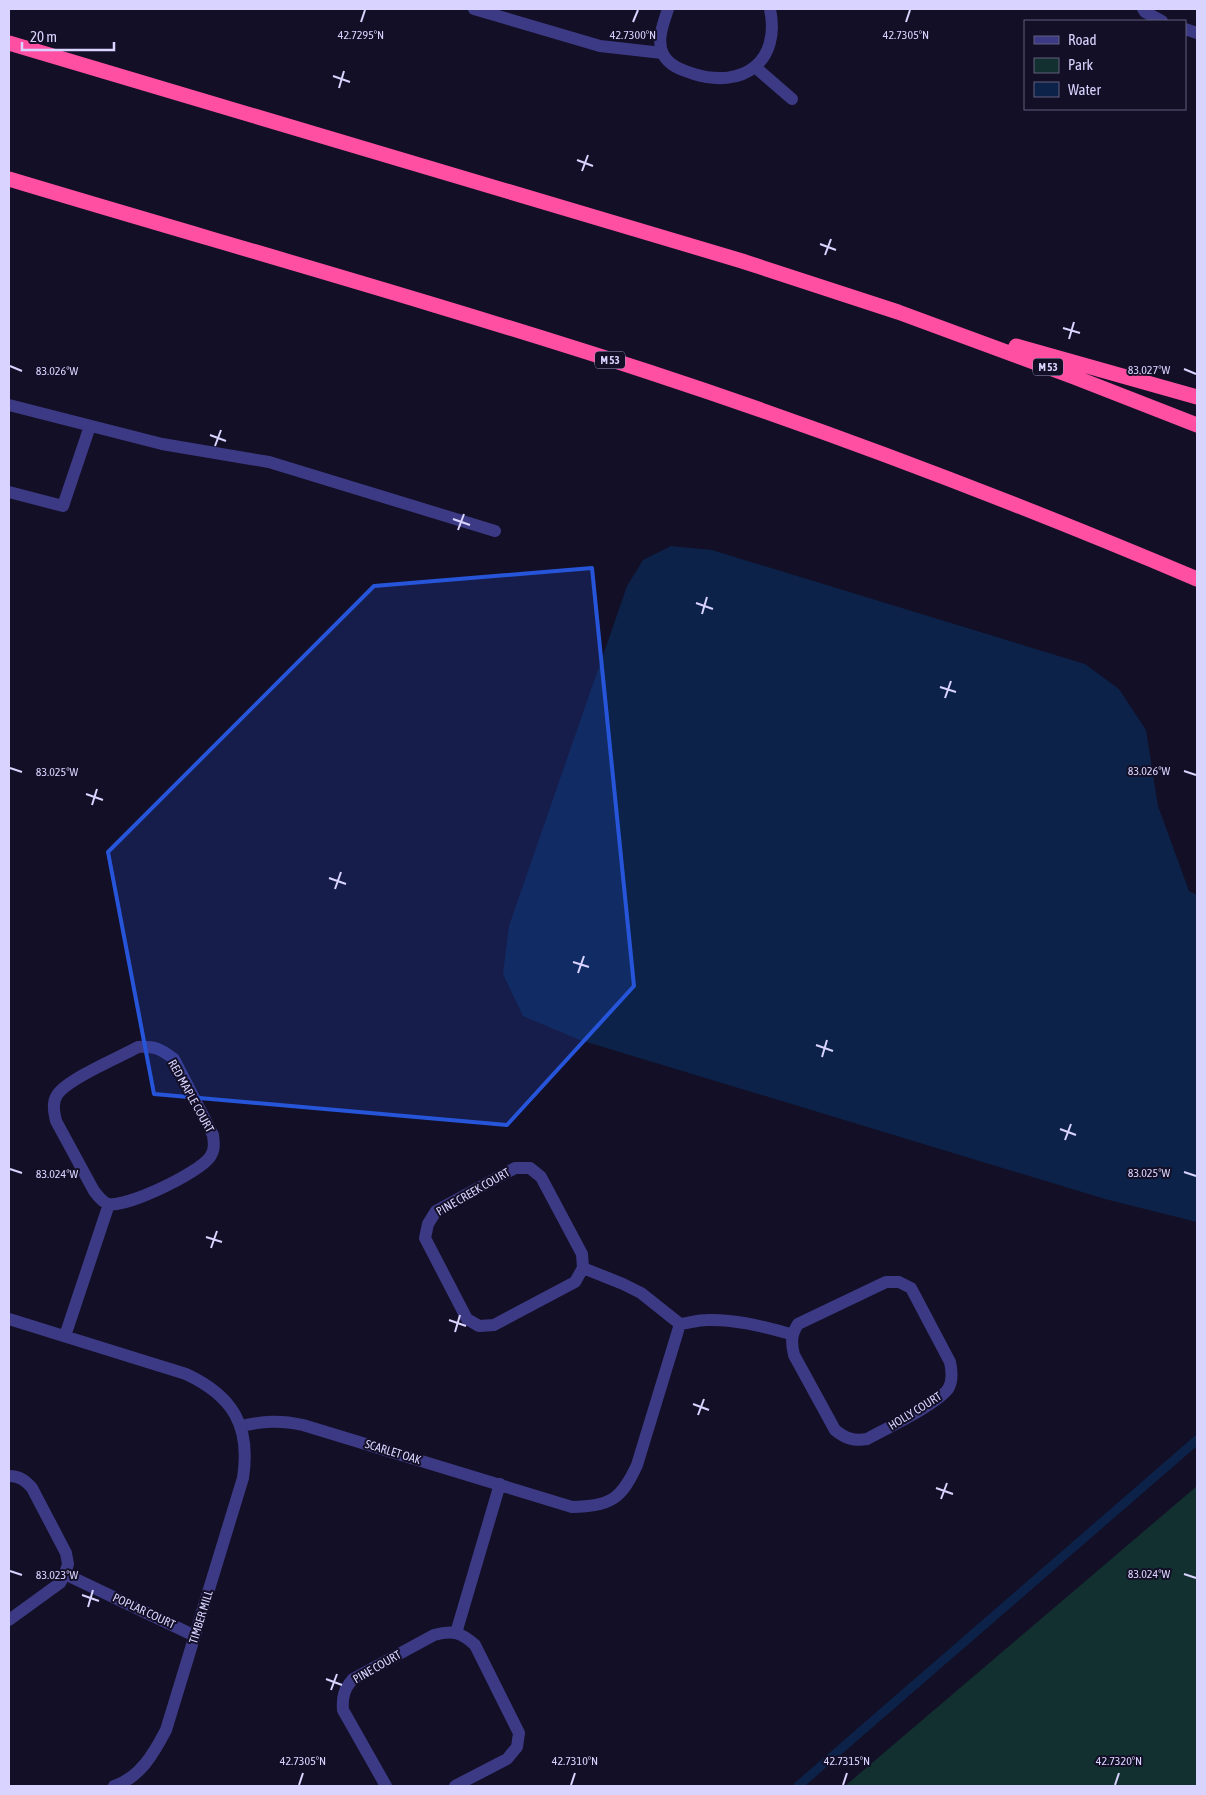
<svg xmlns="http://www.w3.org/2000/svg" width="1206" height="1795" font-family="'Asap Condensed',sans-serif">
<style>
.green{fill:#12302f}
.water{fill:#0c2248}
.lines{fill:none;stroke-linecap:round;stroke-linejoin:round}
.stream{stroke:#0c2248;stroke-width:9}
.service{stroke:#3d3a85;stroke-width:12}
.minor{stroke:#3d3a85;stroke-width:12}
.motorway{stroke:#ff4fa3;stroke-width:15}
.marked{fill:#2655da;fill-opacity:0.2;stroke:#2655da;stroke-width:4;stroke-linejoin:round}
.ticks{fill:none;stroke:#d9d4ff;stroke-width:2}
.labels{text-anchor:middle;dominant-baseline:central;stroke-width:4;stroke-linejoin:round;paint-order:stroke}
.shield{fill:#130f26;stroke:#9e99be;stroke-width:1}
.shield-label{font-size:11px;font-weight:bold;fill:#d9d4ff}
.street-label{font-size:12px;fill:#d9d4ff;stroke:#130f26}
.ticks-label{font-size:12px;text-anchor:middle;fill:#d9d4ff;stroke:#130f26;stroke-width:4;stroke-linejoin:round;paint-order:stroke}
</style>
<rect width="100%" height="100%" fill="#130f26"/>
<path class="green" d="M1197,1486V1786H845Z"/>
<path class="water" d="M671,546L712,550L1085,664L1119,689L1146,730L1158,806L1189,891L1197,895V1222L1105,1199L580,1040L523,1016L503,974L509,926L627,586L643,560Z"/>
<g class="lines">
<path class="stream" d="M798,1786L1197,1440"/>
<path class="service" d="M474,9L600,46L662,53
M668,9C664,22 656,40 663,54C669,66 682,70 694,74C743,89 781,62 770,9
M1143,9L1145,12L1162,21
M1185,29L1197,33
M755,67L792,99
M9,405L162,444L269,462L495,531
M9,492L63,506L90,426"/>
<path class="minor" d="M138,1047C155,1046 161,1049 174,1059L213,1135C214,1143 215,1150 210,1157C199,1173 126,1208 108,1204C102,1202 98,1196 94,1191L56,1121C54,1112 52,1103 57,1095C67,1079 120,1057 138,1047Z
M515,1168H530L541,1177L582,1254L583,1268L575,1282L494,1325L479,1326L467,1319L425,1238L428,1224L436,1211Z
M583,1268L623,1284L641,1293L680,1324
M886,1282H899L911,1288L950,1362C952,1371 953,1381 948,1389C936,1405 887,1428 867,1439C854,1441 846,1439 835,1430L794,1355C791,1342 791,1335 798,1324Z
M9,1319L186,1374C233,1396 251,1426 243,1478L166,1730C154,1753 140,1778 114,1786
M680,1324C689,1323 698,1320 707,1320C736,1319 764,1327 791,1334
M65,1336L109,1204
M241,1426C264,1421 280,1420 303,1425L572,1507C610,1506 621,1500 637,1465L680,1324
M9,1476C19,1476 25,1480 32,1488L66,1553L68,1564L65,1574L60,1583L9,1620
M65,1574L195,1636
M456,1633L500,1484
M386,1786L343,1710C342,1697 344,1689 353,1679L434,1635C452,1630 461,1632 475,1645L519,1733L517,1747L507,1759L455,1786"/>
<path class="motorway" d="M9,43L742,261L898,312L1074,377L1197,425
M9,179C222,243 437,303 649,372C835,433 1017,503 1197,579
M1016,346L1197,397"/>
</g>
<path class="marked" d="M592,568L634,986L507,1125L154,1094L108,852L374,586Z"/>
<path class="ticks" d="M361,22L365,10M633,22L638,10M906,22L910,10M333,76L350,82M339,88L344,71M577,160L593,166M582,171L588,155M820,244L836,250M825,255L831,239M1063,328L1080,333M1069,339L1074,322M10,366L22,371M1184,369L1196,374M210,435L226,441M215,446L221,430M453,519L470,525M458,530L464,514M696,603L713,609M702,614L707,597M940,687L956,692M945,698L951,681M10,768L22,772M1184,771L1196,775M86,794L103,800M92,805L97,789M329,878L346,884M335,889L341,872M573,962L589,967M578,973L584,956M816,1045L833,1051M822,1057L827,1040M1060,1129L1076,1135M1065,1140L1071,1124M10,1169L22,1173M1184,1172L1196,1176M206,1237L222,1242M211,1248L217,1231M449,1320L466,1326M455,1332L460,1315M693,1404L709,1410M698,1415L704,1399M936,1488L953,1494M941,1499L947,1483M10,1571L22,1575M1184,1574L1196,1578M82,1595L99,1601M88,1607L93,1590M326,1679L342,1685M331,1690L337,1674M299,1785L303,1773M571,1785L575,1773M843,1785L847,1773M1115,1785L1119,1773"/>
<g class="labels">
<g class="shield">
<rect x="595" y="351.5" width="30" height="17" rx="4"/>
<rect x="1033" y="358.5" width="30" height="17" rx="4"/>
</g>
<g class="shield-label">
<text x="610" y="360">M 53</text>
<text x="1048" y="367">M 53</text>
</g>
<g class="street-label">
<text transform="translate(191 1096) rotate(61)">RED MAPLE COURT</text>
<text transform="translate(473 1192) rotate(-30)">PINE CREEK COURT</text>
<text transform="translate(915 1411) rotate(-32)">HOLLY COURT</text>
<text transform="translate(393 1452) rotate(17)">SCARLET OAK</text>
<text transform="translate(144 1611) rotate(25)">POPLAR COURT</text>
<text transform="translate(201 1617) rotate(-73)">TIMBER MILL</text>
<text transform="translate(377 1667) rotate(-30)">PINE COURT</text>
</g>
</g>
<g class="ticks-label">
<text x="361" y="39">42.7295°N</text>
<text x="906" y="39">42.7305°N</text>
<text x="633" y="39">42.7300°N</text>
<text x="1149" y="374">83.027°W</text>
<text x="57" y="375">83.026°W</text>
<text x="1149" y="775">83.026°W</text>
<text x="57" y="776">83.025°W</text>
<text x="1149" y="1177">83.025°W</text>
<text x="57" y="1178">83.024°W</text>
<text x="1149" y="1578">83.024°W</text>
<text x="57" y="1579">83.023°W</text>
<text x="303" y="1765">42.7305°N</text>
<text x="575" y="1765">42.7310°N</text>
<text x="847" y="1765">42.7315°N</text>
<text x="1119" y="1765">42.7320°N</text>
</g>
<rect width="1206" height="1795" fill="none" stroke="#d9d4ff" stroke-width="20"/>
<rect x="1024" y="20" width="162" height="90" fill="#130f26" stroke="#625e7d"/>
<rect x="1034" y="36" width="25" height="8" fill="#3d3a85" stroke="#625e7d"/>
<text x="1068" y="45" font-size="15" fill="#d9d4ff">Road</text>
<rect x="1034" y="58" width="25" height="15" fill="#12302f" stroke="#625e7d"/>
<text x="1068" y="70" font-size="15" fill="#d9d4ff">Park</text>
<rect x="1034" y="82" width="25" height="15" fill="#0c2248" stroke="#625e7d"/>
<text x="1068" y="95" font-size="15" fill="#d9d4ff">Water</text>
<path d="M22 42v8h92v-8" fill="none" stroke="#d9d4ff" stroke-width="2.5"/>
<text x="30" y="42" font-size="15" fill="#d9d4ff" stroke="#130f26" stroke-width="4" paint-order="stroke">20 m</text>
</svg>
